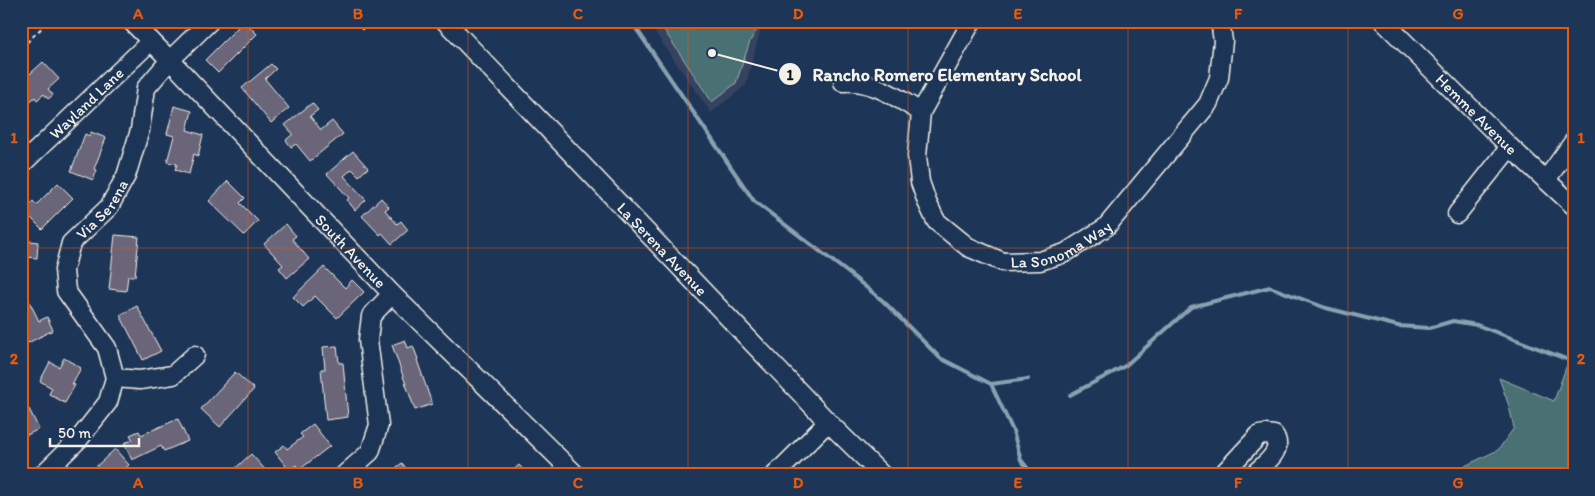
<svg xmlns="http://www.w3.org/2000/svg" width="1595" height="496" font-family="Itim,sans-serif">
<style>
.built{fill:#344361}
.green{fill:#486f73;stroke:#9eb0ae}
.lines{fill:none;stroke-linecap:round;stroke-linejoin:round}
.stream{stroke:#8aa1b1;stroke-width:4}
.building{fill:#6a6579;stroke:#f4f1e8}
.minor-casing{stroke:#f4f1e8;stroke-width:21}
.path{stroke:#f4f1e8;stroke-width:2;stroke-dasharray:4 4;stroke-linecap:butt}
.minor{stroke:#1d3557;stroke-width:18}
.grid{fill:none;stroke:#e8590c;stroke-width:1;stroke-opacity:0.55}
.labels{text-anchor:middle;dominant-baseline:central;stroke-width:4.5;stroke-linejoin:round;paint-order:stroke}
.street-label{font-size:16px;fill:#f4f1e8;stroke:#1d3557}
.leader{fill:none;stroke:#f4f1e8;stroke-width:2}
.callout-dot{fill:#f4f1e8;stroke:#1d3557;stroke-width:2}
.mark-label{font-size:15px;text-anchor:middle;font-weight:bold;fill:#111}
.callout-label{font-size:18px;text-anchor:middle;font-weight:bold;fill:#f4f1e8;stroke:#1d3557;stroke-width:4.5;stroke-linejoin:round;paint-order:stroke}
.neatline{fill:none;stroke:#e8590c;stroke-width:2}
.grid-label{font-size:16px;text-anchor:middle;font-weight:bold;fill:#e8590c}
</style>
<rect width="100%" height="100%" fill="#1d3557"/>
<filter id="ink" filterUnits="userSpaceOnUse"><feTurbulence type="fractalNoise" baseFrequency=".02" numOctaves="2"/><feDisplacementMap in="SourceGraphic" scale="10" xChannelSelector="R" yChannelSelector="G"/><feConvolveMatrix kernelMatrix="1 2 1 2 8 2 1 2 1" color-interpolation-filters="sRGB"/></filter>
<g filter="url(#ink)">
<path class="built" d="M647,21H763L746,85L711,113Z"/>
<path class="green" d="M658,21H762L750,41L736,83L712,102Z
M1569,359L1574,360V475H1446L1498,450L1514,428L1509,406L1499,378L1554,401Z"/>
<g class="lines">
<path class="stream" d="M631,21L754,201L851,275L883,301L940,358L991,384L1028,379
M991,384L1013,431L1021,460L1033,475
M1070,395L1125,366L1191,307L1270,287L1326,308L1398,326L1429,328L1453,321L1477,325L1574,362"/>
</g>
<path class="building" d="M244,21L257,34L218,73L205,60Z
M354,21H372L362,30Z
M43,62L59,79L48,89L53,95L48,99L44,94L37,100L35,97L21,110V82Z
M271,64L276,69L265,79L289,108L271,123L242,88Z
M312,103L318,110L310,116L321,130L332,121L343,134L310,161L296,144L291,147L286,140L293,134L285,125Z
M174,106L192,111L187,130L203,135L198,156L194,154L189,174L175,170L177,164L167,162L174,136L167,134Z
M91,132L106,138L94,169L97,170L93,180L71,171L85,134L89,136Z
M353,151L368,168L359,176L352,169L344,176L366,200L355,210L347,200L349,198L327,174Z
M228,181L245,198L240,203L258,221L244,235L209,201Z
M58,183L73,198L42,229L24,211L33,201L36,205Z
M381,198L389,207L385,210L397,224L401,221L408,230L392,244L382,233L380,235L362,216Z
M286,224L296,236L292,239L309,259L287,278L279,268L283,265L264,244Z
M115,235L139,237L135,276H128L126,291L109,289Z
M21,240L38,242L37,258L25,257L23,283H21Z
M324,267L345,288L352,280L364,292L337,318L315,296L303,307L293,297Z
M27,297L39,321L47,317L53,330L28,343L21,330V300Z
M137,306L161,351L143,360L120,315Z
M405,340L408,348L413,346L418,359L417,360L432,404L415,410L392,345Z
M337,346L339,363H343L348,417L326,420L321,369H325L323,347Z
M64,358L81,368L72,384L75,385L65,403L49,394L52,388L40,381L50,362L59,367Z
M235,372L254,389L220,427L201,409Z
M29,409L39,429L21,438V413Z
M178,419L188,441L164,451L161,446L132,460L124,443L133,440L130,435L139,431L141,435Z
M313,424L330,446L299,470L296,465L289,470L275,452L284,445L287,449L303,437L300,434Z
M115,449L129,465L118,475H87Z
M251,454L270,475H228Z
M402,463L411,475H387Z
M519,465L528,475H508Z"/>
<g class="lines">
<defs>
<g id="minor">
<path id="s1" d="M131,21L170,60L392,294L576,475"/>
<path id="s2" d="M445,21L828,422L882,475"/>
<path id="s3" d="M972,21L921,112L917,156L920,182L927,202L936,221L968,247L1003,262L1040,261L1065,253L1106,227L1208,104L1219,78L1223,41L1220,21"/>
<path id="s4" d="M1383,21L1510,147L1574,206"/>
<path d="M843,82C872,79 897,98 921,112"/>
<path id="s5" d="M21,165L151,41"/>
<path d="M1546,180L1574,141"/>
<path d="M1457,214L1510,147"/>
<path d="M115,378L140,380L173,375L195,355"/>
<path id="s6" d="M42,475L79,439L108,402L115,378L107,348L66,291L64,270L71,243L109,207L126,176L140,130L146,88L170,60L210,21"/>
<path d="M344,475L370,452L379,425L368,340L371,316L392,294"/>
<path d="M775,475L828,422"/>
<path d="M1222,475L1259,435L1265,434L1274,435C1285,451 1263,465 1253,475"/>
</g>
</defs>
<use href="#minor" class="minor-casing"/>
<path class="path" d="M21,48L49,21"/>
<use href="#minor" class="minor"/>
</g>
</g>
<path class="grid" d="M248,21V475M468,21V475M688,21V475M908,21V475M1128,21V475M1348,21V475M21,248H1574"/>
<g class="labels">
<g class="street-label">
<text stroke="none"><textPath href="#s5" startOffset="90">Wayland Lane</textPath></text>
<text stroke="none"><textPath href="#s4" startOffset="132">Hemme Avenue</textPath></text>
<text stroke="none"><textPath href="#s6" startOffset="320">Via Serena</textPath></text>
<text stroke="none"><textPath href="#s3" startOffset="358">La Sonoma Way</textPath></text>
<text stroke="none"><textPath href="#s2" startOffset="315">La Serena Avenue</textPath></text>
<text stroke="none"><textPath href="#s1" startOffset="318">South Avenue</textPath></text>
</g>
</g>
<path class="leader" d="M712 53L790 74"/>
<g class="callout-dot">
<circle cx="712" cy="53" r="5"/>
<circle cx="790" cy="74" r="12"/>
</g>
<g class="mark-label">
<text x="790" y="80">1</text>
</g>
<g class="callout-label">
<text x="947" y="81">Rancho Romero Elementary School</text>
</g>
<rect width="1595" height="496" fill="none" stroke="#1d3557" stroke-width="55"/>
<path d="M50 438v8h89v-8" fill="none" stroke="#f4f1e8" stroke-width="2.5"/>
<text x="58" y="438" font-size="15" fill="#f4f1e8" stroke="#1d3557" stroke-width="4" paint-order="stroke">50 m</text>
<rect x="28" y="28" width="1540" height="440" class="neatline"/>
<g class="grid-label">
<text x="138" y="19">A</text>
<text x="358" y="19">B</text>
<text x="578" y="19">C</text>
<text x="798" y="19">D</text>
<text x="1018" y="19">E</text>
<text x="1238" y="19">F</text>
<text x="1458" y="19">G</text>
<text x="14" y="143">1</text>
<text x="1581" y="143">1</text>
<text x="14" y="364">2</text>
<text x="1581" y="364">2</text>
<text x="138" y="488">A</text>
<text x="358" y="488">B</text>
<text x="578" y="488">C</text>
<text x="798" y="488">D</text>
<text x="1018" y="488">E</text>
<text x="1238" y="488">F</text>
<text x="1458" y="488">G</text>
</g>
</svg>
